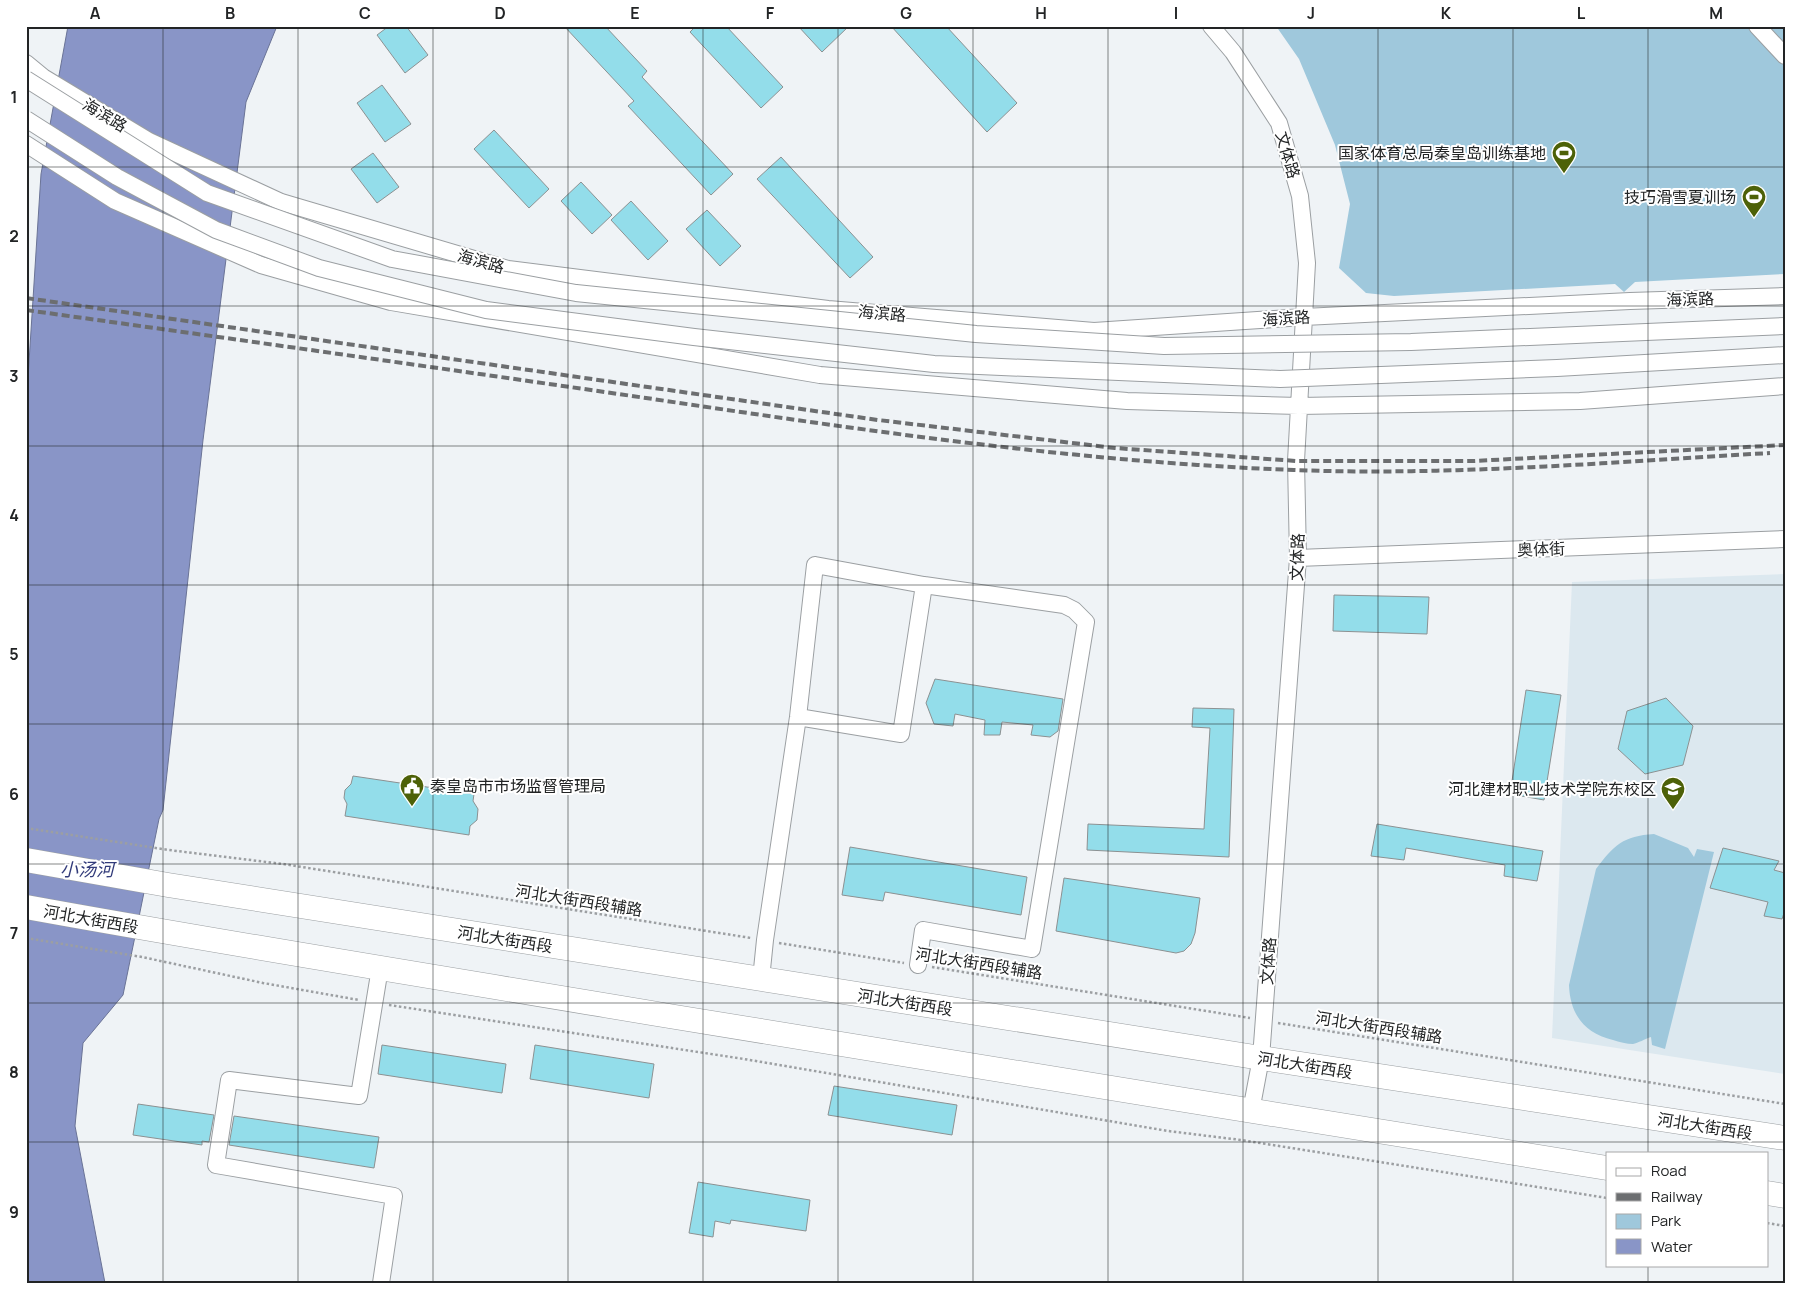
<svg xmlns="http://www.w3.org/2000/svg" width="1811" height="1309" font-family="Manrope,'Noto Sans SC',sans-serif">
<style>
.built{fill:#dce8ef}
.green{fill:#9fc8dc}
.water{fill:#8995c7;stroke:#6a7396}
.building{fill:#93ddea;stroke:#8c9192}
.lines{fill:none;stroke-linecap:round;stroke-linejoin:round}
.minor-casing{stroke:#9b9fa2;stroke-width:18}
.highway-casing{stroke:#9b9fa2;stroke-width:25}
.path{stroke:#9c9fa2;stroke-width:2.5;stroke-dasharray:2.5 2.5;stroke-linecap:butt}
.minor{stroke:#fff;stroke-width:16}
.highway{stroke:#fff;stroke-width:24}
.rail{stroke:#6c6e70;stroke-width:4;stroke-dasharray:8 4;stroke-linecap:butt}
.minor-bridge-casing{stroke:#9b9fa2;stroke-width:18;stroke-linecap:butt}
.minor-bridge{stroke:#fff;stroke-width:16}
.grid{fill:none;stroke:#222425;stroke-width:1;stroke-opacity:0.55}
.labels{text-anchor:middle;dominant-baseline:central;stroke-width:4;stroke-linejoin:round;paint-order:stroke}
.street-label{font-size:16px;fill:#222425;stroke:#fff}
.poi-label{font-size:16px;fill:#222425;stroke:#fff;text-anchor:end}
.water-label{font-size:18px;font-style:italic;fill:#323b7a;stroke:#fff}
.neatline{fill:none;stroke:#222425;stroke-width:2}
.grid-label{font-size:16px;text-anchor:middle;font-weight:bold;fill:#222425}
</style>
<rect width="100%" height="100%" fill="#eff3f6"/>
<path class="built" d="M1785,574V1074L1552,1038L1572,582Z"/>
<path class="green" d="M1276,26H1785V274L1635,282L1624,292L1615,284L1394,296L1366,293L1339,268L1350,204L1335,145L1299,59Z
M1654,834L1688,848L1694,857L1697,849L1714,852L1665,1049L1652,1045L1651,1037C1645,1039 1638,1043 1633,1044C1627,1044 1619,1042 1613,1040C1584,1033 1570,1014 1569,985L1596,869C1614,845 1623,836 1654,834Z"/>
<path class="water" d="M68,26H277L246,102L203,440L163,810L159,819L123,995L83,1043L75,1126L105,1283H26V409L41,174Z"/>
<path class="building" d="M389,26H406L428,55L405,73L377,35Z
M564,26H605L647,71L642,77L733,174L711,195L628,106L634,101Z
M696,26H726L783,87L761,108L690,32Z
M798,26H849L822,52Z
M891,26H946L1017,103L987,132Z
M382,85L411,124L385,142L357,103Z
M494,130L549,189L529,208L474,149Z
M373,153L399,187L377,203L351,169Z
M781,157L873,257L850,278L757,179Z
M581,182L612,215L592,234L561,201Z
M631,201L668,241L648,260L611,220Z
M707,210L741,246L720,266L686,229Z
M1334,595L1429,597L1427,634L1333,631Z
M935,679L1063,699L1058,731L1050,737L1031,735L1033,725L1002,722L1000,735H984L985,720L955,714L953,726L934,724L926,703Z
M1526,690L1561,695L1544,800L1510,794Z
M1666,698L1693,726L1683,765L1645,774L1618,749L1627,711Z
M1193,708L1234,709L1229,857L1087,850L1088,824L1204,829L1210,728L1192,727Z
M353,776L474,794L473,801L478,809L477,820L470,826L469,835L345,816L347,804L344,798L345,790L351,784Z
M1377,824L1543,851L1537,881L1504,876L1505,865L1406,848L1404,860L1371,856Z
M850,847L1027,877L1021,915L885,892L883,901L842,895Z
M1723,848L1779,861L1774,870L1785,873V910L1782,919L1764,916L1768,902L1710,888Z
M1064,878L1200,898L1195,933L1191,944L1184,951L1176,953L1056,931Z
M382,1045L506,1064L502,1093L378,1074Z
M535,1045L654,1064L649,1098L530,1079Z
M834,1086L957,1105L952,1135L828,1115Z
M138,1104L214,1115L209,1142L202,1141V1145L133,1135Z
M234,1116L379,1137L374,1168L229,1145Z
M698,1182L810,1200L806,1231L731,1220L730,1224L715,1221L713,1237L689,1233Z"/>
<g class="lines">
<defs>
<path id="minor" d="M1211,26L1233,52L1279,123L1300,196L1307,263L1296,461L1298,558L1261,1058L1251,1111
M1757,26L1785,56
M26,63L43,77L149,141L281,202L508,269L828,309L1094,331L1304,317L1630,301L1785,296
M26,144L115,201L261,265L391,302L820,375L1127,401L1299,406L1580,401L1785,386
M1298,558L1785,539
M798,717L901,734L924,585
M380,968L359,1096L229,1080L216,1165L394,1196L381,1283
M761,979L765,940L798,717L815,565L924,585L1064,605L1074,610L1086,622L1032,949L923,930L918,965"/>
<path id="highway" d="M26,860L168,885L1261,1058L1785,1138
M26,907C240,946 455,980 669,1016C982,1067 1294,1118 1607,1168
M1767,1193L1785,1196"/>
</defs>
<use href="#minor" class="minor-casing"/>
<use href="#highway" class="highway-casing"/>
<path class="path" d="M26,828L169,850L283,864L751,938
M26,938L142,957L263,983L359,1000
M779,943L904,963
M932,967L1250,1018
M389,1005L744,1059L1168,1131L1241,1140L1607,1198
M1278,1023L1785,1104
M1767,1223L1785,1226"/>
<use href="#minor" class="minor"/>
<use href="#highway" class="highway"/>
<path class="rail" d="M26,298L878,420L1115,448L1296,461H1473L1785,445
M26,310C233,339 440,368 646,398C862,430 1077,462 1294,470C1453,476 1612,462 1770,453"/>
<defs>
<path id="minor-bridge" d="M26,79L207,193L392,259L576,293L976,334L1164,346L1411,342L1785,326
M26,119L117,177L216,230L319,268L486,310L694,337L934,364L1280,379L1557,368L1785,355"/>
</defs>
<use href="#minor-bridge" class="minor-bridge-casing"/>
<use href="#minor-bridge" class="minor-bridge"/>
</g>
<path class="grid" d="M163,26V1283M298,26V1283M433,26V1283M568,26V1283M703,26V1283M838,26V1283M973,26V1283M1108,26V1283M1243,26V1283M1378,26V1283M1513,26V1283M1648,26V1153M26,167H1785M26,306H1785M26,446H1785M26,585H1785M26,724H1785M26,864H1785M26,1003H1785M26,1142H1785M1648,1265V1283"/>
<defs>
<symbol id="stadium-pin" viewBox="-11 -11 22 30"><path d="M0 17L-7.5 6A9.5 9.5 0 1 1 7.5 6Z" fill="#4d6108" stroke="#fff"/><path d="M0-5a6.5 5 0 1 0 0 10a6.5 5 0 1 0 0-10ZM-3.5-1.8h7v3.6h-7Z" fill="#fff"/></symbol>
<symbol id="civic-pin" viewBox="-11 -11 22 30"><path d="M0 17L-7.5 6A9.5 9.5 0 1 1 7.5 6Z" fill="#4d6108" stroke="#fff"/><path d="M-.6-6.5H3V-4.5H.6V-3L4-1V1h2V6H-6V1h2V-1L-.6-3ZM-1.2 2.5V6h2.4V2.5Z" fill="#fff"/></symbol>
<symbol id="school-pin" viewBox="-11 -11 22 30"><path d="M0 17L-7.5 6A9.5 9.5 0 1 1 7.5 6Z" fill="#4d6108" stroke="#fff"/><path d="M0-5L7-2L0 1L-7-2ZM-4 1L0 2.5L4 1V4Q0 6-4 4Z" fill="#fff"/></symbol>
</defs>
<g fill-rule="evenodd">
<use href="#stadium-pin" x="1550" y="139" width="28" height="38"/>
<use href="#stadium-pin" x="1740" y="183" width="28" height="38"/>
<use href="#civic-pin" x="398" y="772" width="28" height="38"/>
<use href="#school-pin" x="1659" y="775" width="28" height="38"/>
</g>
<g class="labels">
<g class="street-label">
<text transform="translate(105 115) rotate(31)">海滨路</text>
<text transform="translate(1288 155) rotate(74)">文体路</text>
<text transform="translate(481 261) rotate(16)">海滨路</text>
<text transform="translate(1690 299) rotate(-2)">海滨路</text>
<text transform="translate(882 313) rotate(5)">海滨路</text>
<text transform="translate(1286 318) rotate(-4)">海滨路</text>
<text transform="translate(1541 549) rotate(-2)">奥体街</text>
<text transform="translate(1297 557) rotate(-88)">文体路</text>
<text transform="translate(579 900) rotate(9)">河北大街西段辅路</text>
<text transform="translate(91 919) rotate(10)">河北大街西段</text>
<text transform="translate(505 939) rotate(9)">河北大街西段</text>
<text transform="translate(1268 961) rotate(-86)">文体路</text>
<text transform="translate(979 963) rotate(9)">河北大街西段辅路</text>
<text transform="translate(905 1002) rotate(9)">河北大街西段</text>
<text transform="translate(1379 1027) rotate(9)">河北大街西段辅路</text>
<text transform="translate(1305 1065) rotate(9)">河北大街西段</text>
<text transform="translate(1705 1126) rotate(9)">河北大街西段</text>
</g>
<g class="poi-label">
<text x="1546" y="153">国家体育总局秦皇岛训练基地</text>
<text x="1736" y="197">技巧滑雪夏训场</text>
<text x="430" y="786" text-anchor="start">秦皇岛市市场监督管理局</text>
<text x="1656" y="789">河北建材职业技术学院东校区</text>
</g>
<g class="water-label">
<text x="87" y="869">小汤河</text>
</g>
</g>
<rect width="1811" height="1309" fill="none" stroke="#ffffff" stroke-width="55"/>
<rect x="1606" y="1152" width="162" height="115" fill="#ffffff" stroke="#a7a7a8"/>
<rect x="1616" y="1168" width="25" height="8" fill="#ffffff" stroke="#a7a7a8"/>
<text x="1651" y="1176" font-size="15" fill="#222425">Road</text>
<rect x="1616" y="1193" width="25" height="8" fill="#6c6e70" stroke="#a7a7a8"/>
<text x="1651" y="1202" font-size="15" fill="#222425">Railway</text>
<rect x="1616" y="1214" width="25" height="15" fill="#9fc8dc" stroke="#a7a7a8"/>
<text x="1651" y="1226" font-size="15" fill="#222425">Park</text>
<rect x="1616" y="1239" width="25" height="15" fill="#8995c7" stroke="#a7a7a8"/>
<text x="1651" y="1252" font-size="15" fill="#222425">Water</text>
<rect x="28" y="28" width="1756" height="1254" class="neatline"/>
<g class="grid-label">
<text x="95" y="19">A</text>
<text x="230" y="19">B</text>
<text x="365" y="19">C</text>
<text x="500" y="19">D</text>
<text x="635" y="19">E</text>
<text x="770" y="19">F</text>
<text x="906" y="19">G</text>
<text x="1041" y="19">H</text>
<text x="1176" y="19">I</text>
<text x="1311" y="19">J</text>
<text x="1446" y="19">K</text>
<text x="1581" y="19">L</text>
<text x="1716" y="19">M</text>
<text x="14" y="103">1</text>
<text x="14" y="242">2</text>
<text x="14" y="382">3</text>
<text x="14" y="521">4</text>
<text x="14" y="660">5</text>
<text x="14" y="800">6</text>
<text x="14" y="939">7</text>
<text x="14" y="1078">8</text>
<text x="14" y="1218">9</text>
</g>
</svg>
